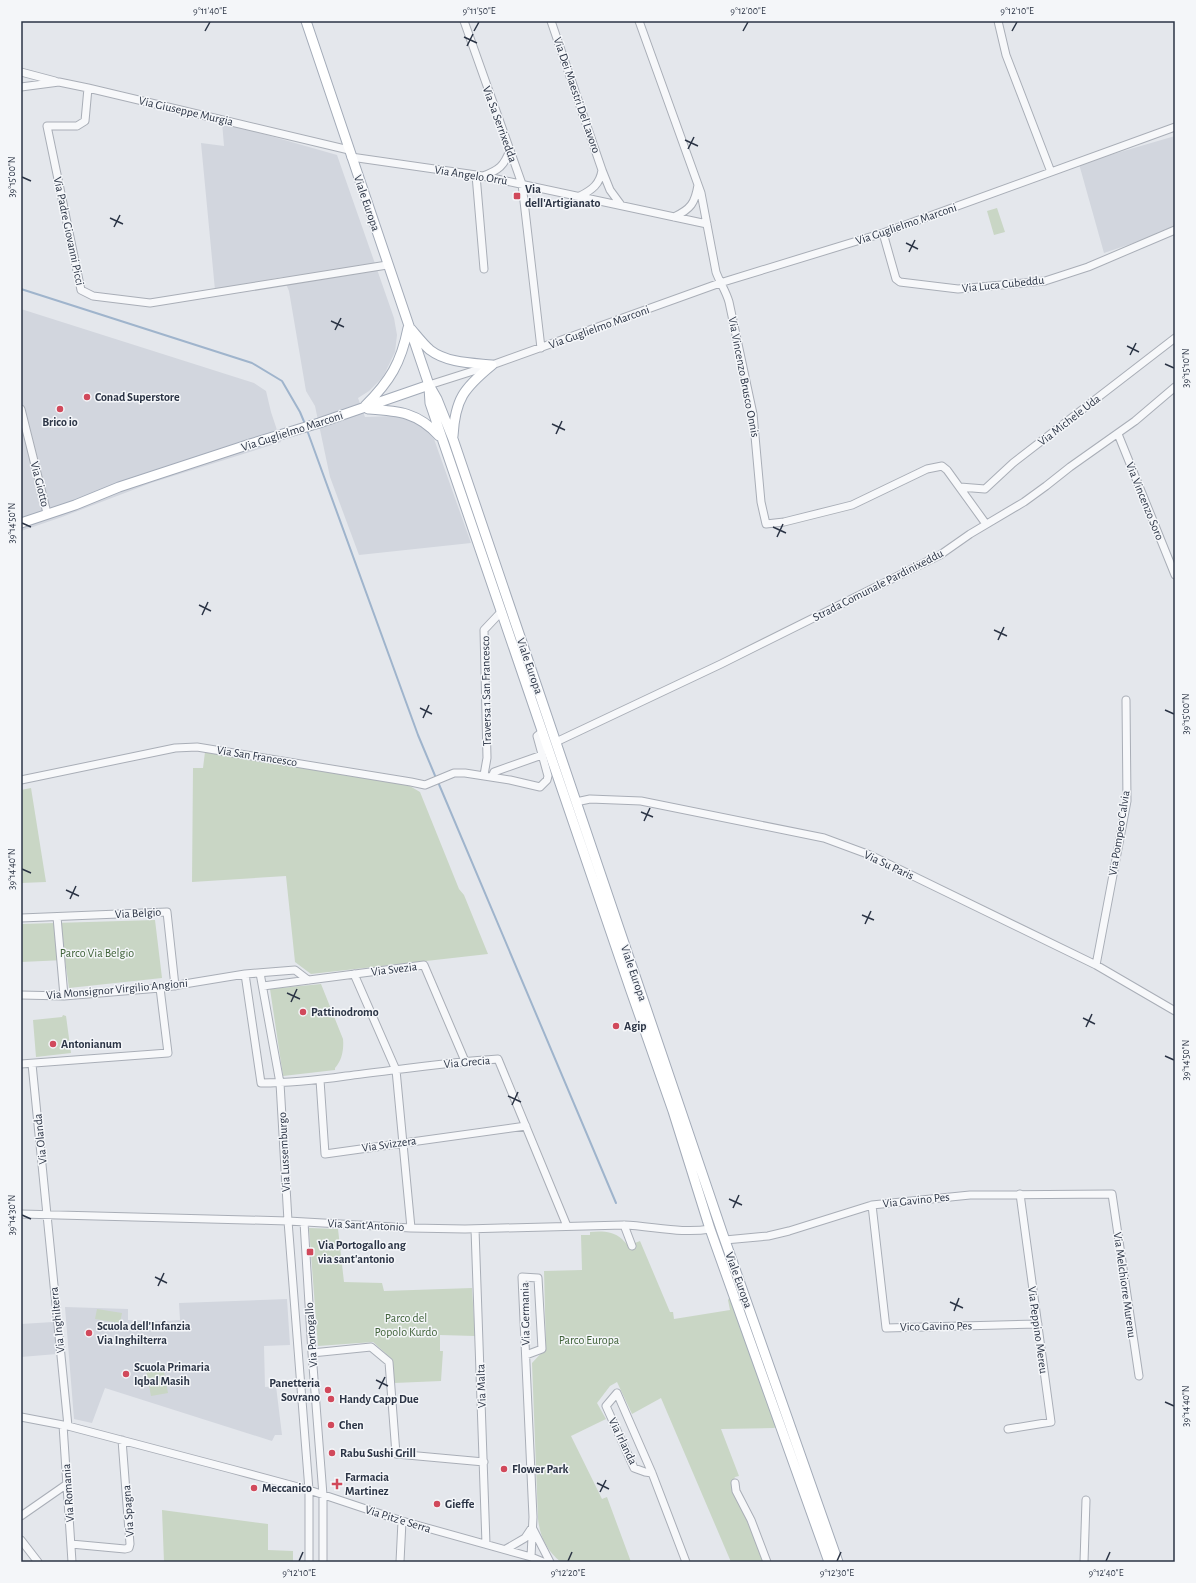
<svg xmlns="http://www.w3.org/2000/svg" width="1196" height="1583" font-family="'Alegreya Sans',sans-serif">
<style>
.built{fill:#d2d6de}
.green{fill:#c9d6c5}
.lines{fill:none;stroke-linecap:round;stroke-linejoin:round}
.stream{stroke:#9fb4cc;stroke-width:2}
.minor-casing{stroke:#a9aeb7;stroke-width:9}
.major-casing{stroke:#a3abb8;stroke-width:11}
.minor{stroke:#f7f8fa;stroke-width:7}
.major{stroke:#fff;stroke-width:9}
.ticks{fill:none;stroke:#2b3445;stroke-width:1.5}
.poi-dot{fill:#d1495b;stroke:#f4f6f9;stroke-width:1.5}
.labels{text-anchor:middle;dominant-baseline:central;stroke-width:3;stroke-linejoin:round;paint-order:stroke}
.street-label{font-size:12px;fill:#2b3445;stroke:#f4f6f9}
.poi-label{font-size:12px;font-weight:bold;fill:#2b3445;stroke:#f4f6f9;text-anchor:start}
.park-label{font-size:12px;fill:#3f6138;stroke:#f4f6f9}
.neatline{fill:none;stroke:#2b3445;stroke-width:1.5}
.ticks-label{font-size:10px;text-anchor:middle;fill:#2b3445}
</style>
<rect width="100%" height="100%" fill="#e4e7ec"/>
<path class="built" d="M222,122L337,155L394,318L397,335L395,352L383,377L369,391L358,398L365,417L392,416L403,417L421,425L434,439L471,543L359,555L330,477L315,406L306,391L289,291L283,277L215,290L201,143L224,146Z
M1175,136V229L1104,253L1079,164Z
M21,309L254,383L266,391L271,412L281,442L151,483L62,517L21,531Z
M287,1299L290,1345L264,1346L265,1387L276,1386L282,1435H275L272,1441L105,1388L92,1423L74,1419L65,1307L128,1309V1320L165,1321L180,1320L179,1303Z
M53,1322L57,1354L21,1357V1324Z"/>
<path class="green" d="M997,208L1005,232L994,235L987,211Z
M205,752L386,779L408,785L420,792L459,889L464,895L488,954L311,974L295,962L286,876L192,882L193,768H203Z
M31,788L46,882L21,883V790Z
M155,920L162,978L69,988L65,960L21,962V924Z
M321,984L343,1039C344,1049 342,1061 335,1068V1070L283,1076L270,989Z
M63,1015L66,1016L71,1053L36,1057L33,1020L62,1017Z
M309,1228L338,1229L344,1282L382,1283L384,1291L472,1288L475,1336L440,1335V1351H443L441,1381L394,1383L393,1360L373,1342L318,1346Z
M590,1232C601,1231 613,1231 622,1239C626,1243 627,1245 632,1248L635,1243L640,1241L670,1312H673L674,1319L730,1310L728,1300L731,1295L779,1427L773,1428L721,1429L739,1476L735,1477L732,1483V1488L741,1507L764,1562H731L661,1398L632,1414L617,1382L610,1386L597,1403L606,1419L571,1436L602,1499L607,1497L631,1562H561C547,1551 540,1537 538,1519L532,1363L546,1348L544,1271L582,1270L581,1235H590Z
M97,1309L122,1313L120,1323L95,1319Z
M163,1366L168,1393L151,1396L146,1370Z
M162,1510L268,1524V1550L293,1551V1562H164Z"/>
<g class="lines">
<path class="stream" d="M21,289L252,363L282,381L300,412L305,424
M307,430L418,735L436,778
M438,782L616,1203"/>
<defs>
<path id="minor" d="M464,21L522,184L541,348
M551,21L602,170L610,190L621,205
M639,21L701,193L716,272C720,283 726,291 729,302L753,414L761,502L766,524L784,522L852,505L927,469L942,466L947,470L986,524
M998,21L1006,55L1051,172
M21,72L55,81
M21,87L59,82L88,88L349,150
M88,88L85,121L77,126H47L81,290L93,296L150,303L387,265
M351,157L483,176L707,224
M476,175L484,269
M483,176C499,170 504,166 510,150
M580,196C592,190 600,184 602,170
M674,217C691,209 695,203 698,185
M883,233L896,279L900,282L958,289L1045,281L1088,267L1175,230
M429,385L492,365L720,283L883,233L1175,127
M21,409L47,513
M1118,434L1175,575
M960,487L985,489L1013,463L1175,338
M556,742L721,664L940,555L970,534L1024,502L1046,486L1070,467L1135,421L1175,387
M484,775L487,758L484,630L501,612
M492,777L494,772L542,755
M21,780L175,748L197,747L411,782L425,785L454,773H465L510,780L540,787L547,780L548,776L537,736L542,732
M576,802L590,799L641,801L824,838L870,855L1096,965L1175,1011
M57,917L64,996
M21,918L167,912L175,986
M1096,965L1127,801L1126,700
M260,973L280,1083L288,1221L309,1490V1562
M245,974L261,1083C289,1083 318,1080 346,1076C397,1070 447,1062 498,1059L567,1226
M354,974L396,1070L411,1228
M263,986L424,965L465,1061
M21,995L64,996L160,988L245,974L295,970L308,980
M21,1064L168,1053L160,988
M32,1064L68,1426
M320,1080L325,1154L526,1126
M872,1205L886,1328L1038,1324
M21,1214L288,1221L411,1228L465,1229L624,1225C652,1226 682,1234 710,1229
M304,1222L312,1353L323,1495V1562
M624,1225L632,1246
M475,1229L486,1544
M725,1240L768,1236L789,1231L872,1205L970,1195L1112,1194L1139,1376
M312,1353L371,1347L389,1362L396,1454L484,1462
M526,1355L542,1349L538,1278L522,1277L533,1517L531,1557
M21,1417L68,1426L231,1469L309,1490L402,1521L531,1557L543,1562
M63,1425L72,1562
M1008,1429L1051,1422L1020,1194
M652,1473L645,1472L634,1468L606,1406L617,1393L652,1473L686,1562
M735,1483L736,1491L751,1520L767,1562
M21,1516L67,1484
M533,1529L550,1562
M21,1540L38,1562
M71,1544L125,1549L129,1548L130,1544L122,1440
M506,1549L525,1538L531,1529
M400,1562L402,1521
M1084,1562L1086,1500"/>
<path id="major" d="M306,21L429,385L437,399L453,439L722,1232L838,1562
M411,329C417,336 423,344 430,350C447,363 472,363 492,365
M429,387L430,403L631,991L673,1111L710,1229L829,1562
M365,406C390,381 401,363 408,328
M368,409C398,411 418,412 439,436
M453,436C455,399 464,388 492,365
M21,523L75,505L119,487L250,444L319,423L429,385"/>
</defs>
<use href="#minor" class="minor-casing"/>
<use href="#major" class="major-casing"/>
<use href="#minor" class="minor"/>
<use href="#major" class="major"/>
</g>
<path class="ticks" d="M205,31L210,22M474,31L479,22M743,31L748,22M1012,31L1017,22M464,37L477,43M467,46L473,34M685,140L698,146M688,149L694,137M22,177L31,181M110,218L123,224M114,227L120,215M906,243L918,249M909,252L915,240M331,321L344,327M335,330L341,318M1127,346L1139,352M1130,355L1136,343M1165,364L1174,368M552,424L565,430M556,434L562,421M22,523L31,527M773,527L786,533M777,537L783,524M199,605L211,611M202,615L208,602M994,630L1007,636M998,640L1004,627M420,708L432,714M1165,710L1174,714M423,718L429,705M641,812L653,817M644,821L650,808M22,869L31,873M66,890L79,896M70,899L76,886M862,915L874,920M865,924L871,911M287,993L300,999M291,1002L297,989M1083,1018L1095,1024M1086,1027L1092,1014M1165,1056L1174,1060M508,1096L521,1102M512,1105L518,1092M729,1199L742,1205M733,1208L739,1195M22,1215L31,1219M155,1277L167,1283M158,1286L164,1273M950,1302L963,1308M954,1311L959,1298M376,1380L388,1386M379,1389L385,1377M1165,1402L1174,1406M597,1483L609,1489M600,1492L606,1480M299,1561L303,1552M568,1561L572,1552M837,1561L841,1552M1106,1561L1110,1552"/>
<g class="poi-dot">
<rect x="513" y="192" width="8" height="8" rx="2"/>
<circle cx="87" cy="397" r="4"/>
<circle cx="60" cy="409" r="4"/>
<circle cx="303" cy="1012" r="4"/>
<circle cx="616" cy="1026" r="4"/>
<circle cx="53" cy="1044" r="4"/>
<rect x="306" y="1248" width="8" height="8" rx="2"/>
<circle cx="89" cy="1333" r="4"/>
<circle cx="126" cy="1374" r="4"/>
<circle cx="328" cy="1390" r="4"/>
<circle cx="331" cy="1399" r="4"/>
<circle cx="331" cy="1425" r="4"/>
<circle cx="332" cy="1453" r="4"/>
<circle cx="504" cy="1469" r="4"/>
<path d="M335 1478h4v4h4v4h-4v4h-4v-4h-4v-4h4z"/>
<circle cx="254" cy="1488" r="4"/>
<circle cx="437" cy="1504" r="4"/>
</g>
<g class="labels">
<g class="street-label">
<text transform="translate(577 95) rotate(71)">Via Dei Maestri Del Lavoro</text>
<text transform="translate(186 111) rotate(13)">Via Giuseppe Murgia</text>
<text transform="translate(500 124) rotate(70)">Via Sa Serrixedda</text>
<text transform="translate(471 175) rotate(9)">Via Angelo Orrù</text>
<text transform="translate(367 203) rotate(71)">Viale Europa</text>
<text transform="translate(906 224) rotate(-19)">Via Guglielmo Marconi</text>
<text transform="translate(69 231) rotate(78)">Via Padre Giovanni Picci</text>
<text transform="translate(1003 284) rotate(-6)">Via Luca Cubeddu</text>
<text transform="translate(599 327) rotate(-20)">Via Guglielmo Marconi</text>
<text transform="translate(744 377) rotate(79)">Via Vincenzo Brusco Onnis</text>
<text transform="translate(1069 420) rotate(-38)">Via Michele Uda</text>
<text transform="translate(292 431) rotate(-18)">Via Guglielmo Marconi</text>
<text transform="translate(40 484) rotate(76)">Via Giotto</text>
<text transform="translate(1145 501) rotate(68)">Via Vincenzo Soro</text>
<text transform="translate(878 585) rotate(-27)">Strada Comunale Pardinixeddu</text>
<text transform="translate(530 666) rotate(71)">Viale Europa</text>
<text transform="translate(486 691) rotate(-91)">Traversa 1 San Francesco</text>
<text transform="translate(257 756) rotate(9)">Via San Francesco</text>
<text transform="translate(1119 833) rotate(-81)">Via Pompeo Calvia</text>
<text transform="translate(889 865) rotate(25)">Via Su Paris</text>
<text transform="translate(138 913) rotate(-3)">Via Belgio</text>
<text transform="translate(394 969) rotate(-7)">Via Svezia</text>
<text transform="translate(634 973) rotate(71)">Viale Europa</text>
<text transform="translate(117 989) rotate(-5)">Via Monsignor Virgilio Angioni</text>
<text transform="translate(467 1062) rotate(-5)">Via Grecia</text>
<text transform="translate(40 1139) rotate(-96)">Via Olanda</text>
<text transform="translate(389 1144) rotate(-8)">Via Svizzera</text>
<text transform="translate(284 1152) rotate(-93)">Via Lussemburgo</text>
<text transform="translate(916 1200) rotate(-6)">Via Gavino Pes</text>
<text transform="translate(366 1225) rotate(3)">Via Sant'Antonio</text>
<text transform="translate(739 1280) rotate(70)">Viale Europa</text>
<text transform="translate(1125 1285) rotate(82)">Via Melchiorre Murenu</text>
<text transform="translate(525 1314) rotate(-91)">Via Germania</text>
<text transform="translate(57 1320) rotate(-96)">Via Inghilterra</text>
<text transform="translate(936 1326) rotate(-1)">Vico Gavino Pes</text>
<text transform="translate(1038 1330) rotate(82)">Via Peppino Mereu</text>
<text transform="translate(311 1335) rotate(-94)">Via Portogallo</text>
<text transform="translate(481 1386) rotate(-92)">Via Malta</text>
<text transform="translate(623 1441) rotate(64)">Via Irlanda</text>
<text transform="translate(68 1493) rotate(-94)">Via Romania</text>
<text transform="translate(128 1511) rotate(-94)">Via Spagna</text>
<text transform="translate(398 1519) rotate(17)">Via Pitz'e Serra</text>
</g>
<g class="poi-label">
<text x="525" y="189">Via<tspan x="525" dy="14">dell'Artigianato</tspan></text>
<text x="95" y="397">Conad Superstore</text>
<text x="60" y="422" text-anchor="middle">Brico io</text>
<text x="311" y="1012">Pattinodromo</text>
<text x="624" y="1026">Agip</text>
<text x="61" y="1044">Antonianum</text>
<text x="318" y="1245">Via Portogallo ang<tspan x="318" dy="14">via sant'antonio</tspan></text>
<text x="97" y="1326">Scuola dell'Infanzia<tspan x="97" dy="14">Via Inghilterra</tspan></text>
<text x="134" y="1367">Scuola Primaria<tspan x="134" dy="14">Iqbal Masih</tspan></text>
<text x="320" y="1383" text-anchor="end">Panetteria<tspan x="320" dy="14">Sovrano</tspan></text>
<text x="339" y="1399">Handy Capp Due</text>
<text x="339" y="1425">Chen</text>
<text x="340" y="1453">Rabu Sushi Grill</text>
<text x="512" y="1469">Flower Park</text>
<text x="345" y="1477">Farmacia<tspan x="345" dy="14">Martinez</tspan></text>
<text x="262" y="1488">Meccanico</text>
<text x="445" y="1504">Gieffe</text>
</g>
<g class="park-label">
<text x="97" y="953">Parco Via Belgio</text>
<text x="406" y="1318">Parco del<tspan x="406" dy="14">Popolo Kurdo</tspan></text>
<text x="589" y="1340">Parco Europa</text>
</g>
</g>
<rect width="1196" height="1583" fill="none" stroke="#f4f6f9" stroke-width="44"/>
<rect x="22" y="22" width="1152" height="1539" class="neatline"/>
<g class="ticks-label">
<text x="210" y="14">9°11'40"E</text>
<text x="479" y="14">9°11'50"E</text>
<text x="748" y="14">9°12'00"E</text>
<text x="1017" y="14">9°12'10"E</text>
<text transform="translate(11 177) rotate(-90)" y="4">39°15'00"N</text>
<text transform="translate(1185 368) rotate(-90)" y="4">39°15'10"N</text>
<text transform="translate(11 523) rotate(-90)" y="4">39°14'50"N</text>
<text transform="translate(1185 714) rotate(-90)" y="4">39°15'00"N</text>
<text transform="translate(11 869) rotate(-90)" y="4">39°14'40"N</text>
<text transform="translate(1185 1060) rotate(-90)" y="4">39°14'50"N</text>
<text transform="translate(11 1215) rotate(-90)" y="4">39°14'30"N</text>
<text transform="translate(1185 1406) rotate(-90)" y="4">39°14'40"N</text>
<text x="299" y="1576">9°12'10"E</text>
<text x="568" y="1576">9°12'20"E</text>
<text x="837" y="1576">9°12'30"E</text>
<text x="1106" y="1576">9°12'40"E</text>
</g>
</svg>
